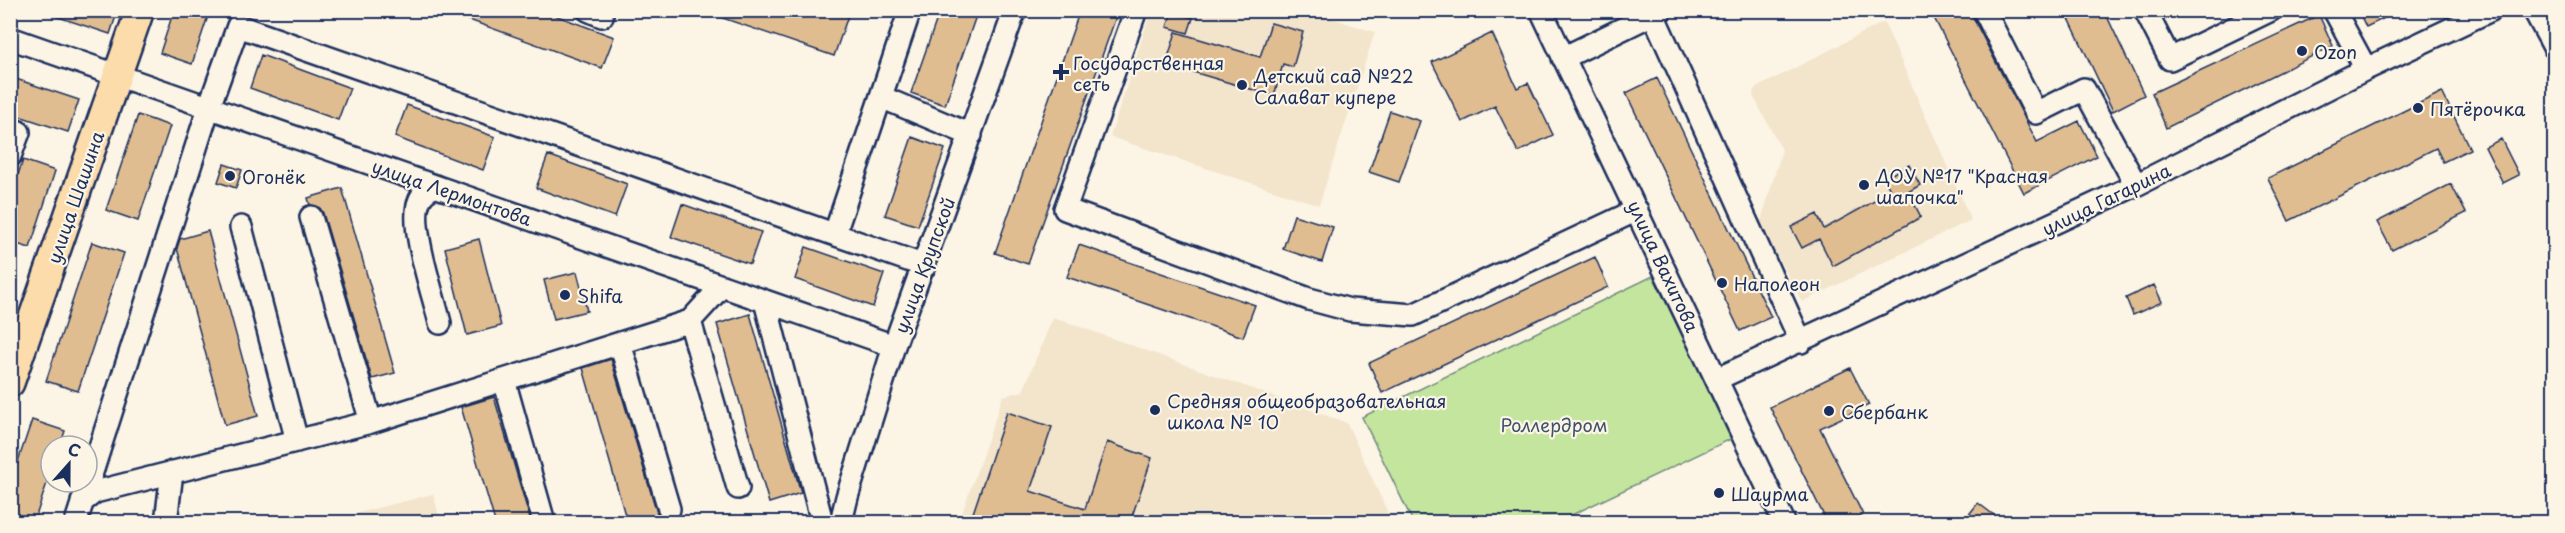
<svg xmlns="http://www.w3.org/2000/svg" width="2565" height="533" font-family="'Playpen Sans',sans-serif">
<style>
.built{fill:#f3e4cc}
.green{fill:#c4e59e;stroke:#708a7e;stroke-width:1.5}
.building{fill:#dfbd91;stroke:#1b2f5e;stroke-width:1.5}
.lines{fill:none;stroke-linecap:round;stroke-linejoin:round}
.minor-casing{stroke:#1b2f5e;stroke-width:26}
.major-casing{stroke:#1b2f5e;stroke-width:32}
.minor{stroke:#fcf5e5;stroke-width:21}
.major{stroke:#fddcac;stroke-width:27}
.poi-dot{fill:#1b2f5e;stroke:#fcf5e5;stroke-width:2}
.labels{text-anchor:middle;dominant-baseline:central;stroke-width:4.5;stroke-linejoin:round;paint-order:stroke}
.poi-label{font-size:18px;fill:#1b2f5e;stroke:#fcf5e5;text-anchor:start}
.street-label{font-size:18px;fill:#1b2f5e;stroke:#fcf5e5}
.park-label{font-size:18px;fill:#3d536b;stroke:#fcf5e5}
</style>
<rect width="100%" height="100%" fill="#fcf5e5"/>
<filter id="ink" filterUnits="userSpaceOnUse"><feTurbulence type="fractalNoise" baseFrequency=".0167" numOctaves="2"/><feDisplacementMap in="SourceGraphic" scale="12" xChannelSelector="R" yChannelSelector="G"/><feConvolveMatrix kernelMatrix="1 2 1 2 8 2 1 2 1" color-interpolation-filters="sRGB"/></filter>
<g filter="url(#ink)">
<path class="built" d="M1151,11H1309L1375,32L1319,205L1110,137Z
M1884,22L1971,220L1802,302L1760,224L1782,150L1753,96L1754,89Z
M1053,317L1347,423L1392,522H959L1003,396L1023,391Z
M433,494L441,522H322Z"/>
<path class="green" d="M1653,276L1733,438L1557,522H1413L1362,417Z"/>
<path class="building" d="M46,10H118L110,34L46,13Z
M174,10H210L192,64L160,53Z
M448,10H541L614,37L602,68L447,12Z
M709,10H850L834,56L708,13Z
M940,10H978L945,105L911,93Z
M1080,10H1106L1117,14L1028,264L995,253Z
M1930,10H1969L2037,142L2079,121L2097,156L2024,193Z
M2065,10H2104L2144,95L2113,111Z
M2358,10H2401L2366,27Z
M1172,12L1193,18L1188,33L1167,27Z
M2319,15L2333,46L2166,128L2152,93Z
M1271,23L1303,32L1293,67L1283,64L1274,96L1166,64L1176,32L1260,57Z
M1492,33L1517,88L1528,83L1553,135L1518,152L1495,106L1462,122L1432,62Z
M261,55L350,88L338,120L250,88Z
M10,77L79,100L68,132L10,113Z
M1657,78L1771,317L1740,331L1626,93Z
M2442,92L2470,149L2443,162L2436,148L2289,221L2268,178Z
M407,105L495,137L483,170L395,137Z
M1390,111L1420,121L1399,182L1369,172Z
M138,115L170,126L138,221L106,210Z
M912,137L945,149L918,226L885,215Z
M2501,139L2519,175L2503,183L2485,147Z
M548,155L627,184L615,217L536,188Z
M23,160L55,171L30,248L10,242V198Z
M224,164L242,170L236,188L218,182Z
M1909,165L1920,185L1908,192L1921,217L1833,266L1819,239L1802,248L1791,227L1817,214L1824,229L1891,192L1884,178Z
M2451,184L2466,213L2392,250L2377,222Z
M342,188L395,373L372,379L323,213L319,207L310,205L308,198Z
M682,204L761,232L750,264L671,237Z
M1294,215L1333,227L1322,262L1283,249Z
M208,231L258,416L225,425L177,248L180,239Z
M479,239L501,326L467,335L445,248Z
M92,242L124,253L78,391L46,381Z
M1079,245L1255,305L1243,337L1067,277Z
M806,247L884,274L873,307L795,279Z
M1595,257L1608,287L1382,393L1369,363Z
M577,272L587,311L554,319L544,280Z
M2154,285L2162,302L2133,315L2126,298Z
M750,314L801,493L769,503L717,324Z
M611,359L657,513L663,522H627L583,368Z
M1850,368L1869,405L1820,428L1863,515L1848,522H1827L1770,407Z
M494,397L531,522H495L461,407Z
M1007,412L1052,427L1030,491L1085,509L1107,442L1152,458L1130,522H970Z
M32,420L65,431L60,446H51V471L34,522H10V485Z
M1978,503L2003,522H1963Z"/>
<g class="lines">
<defs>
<path id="minor" d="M588,10L602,16
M1136,10L1065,209L1309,299L1350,310L1413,315L1637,210
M1541,10L1784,522
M1984,10L2036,113L2084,89L2136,185
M2145,10L2170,59L2271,10
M2334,10L2366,69
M2534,10L2554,47
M1653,14L1801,342
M10,38L894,346
M1563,58L1661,10
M881,97L971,135
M10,128L19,132L10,156
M435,186C427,191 422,193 419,202C409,225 434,297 440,323
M311,217L371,422
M241,227L297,441
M835,233L910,10
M722,286L690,321L738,488
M765,301L822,522
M620,343L669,509
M1717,379L2136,185L2366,69L2491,10
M504,380L544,522
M82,502L95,492L371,422L690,321
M76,522L209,107L238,26L925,266
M166,522L172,472
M841,522L847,497L894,346L1015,10"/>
<path id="major" d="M10,383L140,10"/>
</defs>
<use href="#minor" class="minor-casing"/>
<use href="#major" class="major-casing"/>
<use href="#minor" class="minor"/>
<use href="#major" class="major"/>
</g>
</g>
<g class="poi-dot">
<circle cx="2302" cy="51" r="6"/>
<path d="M1058 63h6v6h6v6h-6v6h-6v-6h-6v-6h6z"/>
<circle cx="1242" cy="85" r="6"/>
<circle cx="2418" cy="108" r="6"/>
<circle cx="230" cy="176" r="6"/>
<circle cx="1864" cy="185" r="6"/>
<circle cx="1722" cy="283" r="6"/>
<circle cx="565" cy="295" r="6"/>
<circle cx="1155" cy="410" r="6"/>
<circle cx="1829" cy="411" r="6"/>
<circle cx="1719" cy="493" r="6"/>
</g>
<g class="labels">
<g class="poi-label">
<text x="2314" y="51">Ozon</text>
<text x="1073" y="62">Государственная<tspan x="1073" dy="21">сеть</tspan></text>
<text x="1254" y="75">Детский сад №22<tspan x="1254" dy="21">Салават купере</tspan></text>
<text x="2430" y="108">Пятёрочка</text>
<text x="1876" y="175">ДОУ №17 "Красная<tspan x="1876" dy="21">шапочка"</tspan></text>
<text x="242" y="176">Огонёк</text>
<text x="1734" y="283">Наполеон</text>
<text x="577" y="295">Shifa</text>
<text x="1167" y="400">Средняя общеобразовательная<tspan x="1167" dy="21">школа № 10</tspan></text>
<text x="1841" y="411">Сбербанк</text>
<text x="1731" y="493">Шаурма</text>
</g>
<g class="street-label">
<text transform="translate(452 192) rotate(19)">улица Лермонтова</text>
<text transform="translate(75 197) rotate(-71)">улица Шашина</text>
<text transform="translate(2106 199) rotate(-26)">улица Гагарина</text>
<text transform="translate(924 265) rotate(-70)">улица Крупской</text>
<text transform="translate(1664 266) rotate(65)">улица Вахитова</text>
</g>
<g class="park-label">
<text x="1554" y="424">Роллердром</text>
</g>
</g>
<rect width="2565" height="533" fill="none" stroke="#fcf5e5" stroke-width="36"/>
<rect x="18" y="18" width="2529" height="497" fill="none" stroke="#1b2f5e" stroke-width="2" filter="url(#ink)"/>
<g transform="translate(69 464) rotate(21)"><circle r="28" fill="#fcf5e5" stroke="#a2a6af" stroke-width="1.5"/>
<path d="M0-4.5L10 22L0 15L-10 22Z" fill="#1b2f5e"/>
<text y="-9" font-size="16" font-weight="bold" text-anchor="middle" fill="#1b2f5e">С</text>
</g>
</svg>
